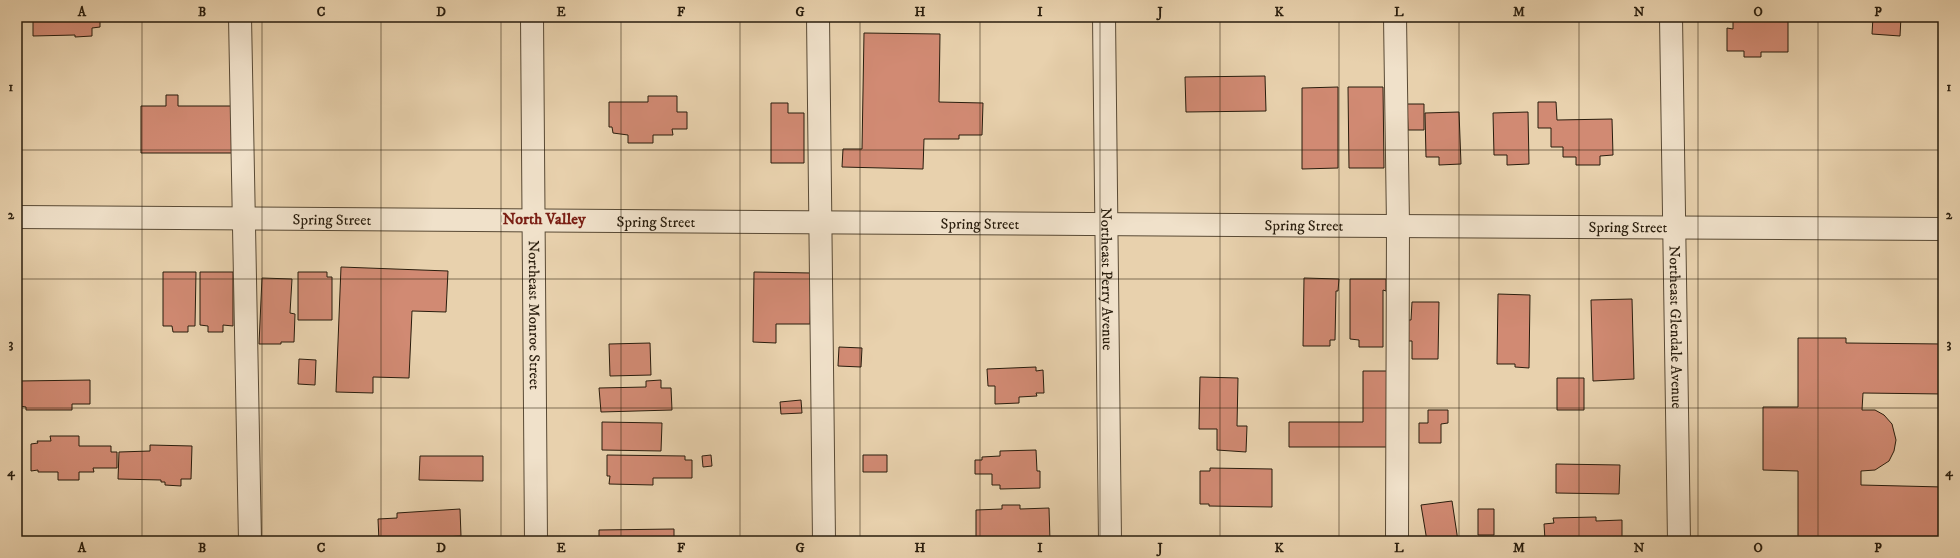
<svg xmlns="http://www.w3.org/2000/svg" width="1960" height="558" font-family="'IM FELL DW Pica',serif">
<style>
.building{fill:#d18a73;stroke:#291d0d}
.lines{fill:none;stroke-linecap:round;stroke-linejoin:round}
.minor-casing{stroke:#594a35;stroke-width:24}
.minor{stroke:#f0e1ca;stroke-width:22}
.grid{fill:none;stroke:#291d0d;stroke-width:1;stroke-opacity:0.55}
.labels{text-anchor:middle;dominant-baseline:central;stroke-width:3.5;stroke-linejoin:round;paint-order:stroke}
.street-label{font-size:15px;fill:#291d0d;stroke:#f0e1ca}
.neighbourhood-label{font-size:16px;font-weight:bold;fill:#7a1f14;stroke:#f0e1ca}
.neatline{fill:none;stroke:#291d0d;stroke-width:1.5}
.grid-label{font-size:13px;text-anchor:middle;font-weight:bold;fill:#291d0d}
</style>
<rect width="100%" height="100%" fill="#e8d1ad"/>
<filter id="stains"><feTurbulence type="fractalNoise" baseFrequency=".005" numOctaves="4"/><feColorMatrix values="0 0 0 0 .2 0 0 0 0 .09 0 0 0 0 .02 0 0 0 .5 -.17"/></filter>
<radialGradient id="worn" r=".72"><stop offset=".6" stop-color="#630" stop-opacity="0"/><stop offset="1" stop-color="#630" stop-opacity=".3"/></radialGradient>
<path class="building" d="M33,17H100V27L92,28V36L75,37V35L33,36Z
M1766,17H1788V52H1761V57H1744V51H1727V28L1733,29V19H1766Z
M1873,17H1901L1900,36L1872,34Z
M864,33L940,34L939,102L983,103L982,135H959V139H924L923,169L842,167L843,149H862Z
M1265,76L1266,111L1186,112L1185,77Z
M1338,87V168L1302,169V88Z
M1348,87H1383L1384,168H1349Z
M166,95H178V106H233V153H141V106H166Z
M648,96H677V112H687V129H672L673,135H653V143H628V135L613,133L612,127H609V102H648Z
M1538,102H1556L1557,120L1612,119L1613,155L1600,156V165H1576V157H1563V147H1551V128H1538Z
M771,103H788V113H804V163H771Z
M1407,104H1424V130H1408Z
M1459,112L1461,164L1439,165V157H1426L1425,113Z
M1528,112L1529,164L1507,165V155H1494L1493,113Z
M341,267L448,271L446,312L412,311L409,378L373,377V393L336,392Z
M163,272H196L195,326H188V332H173L172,326H163Z
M200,272H233V326L223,325V332H208V326L200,325Z
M298,272H327V277H332V320H298Z
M754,272L811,273L810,324H776V343L753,342Z
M262,278L292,279L290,313L295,314L294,342H281V344H259Z
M1304,278L1339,279L1338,291H1336L1335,340H1330V346H1303Z
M1350,279H1386V291L1383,290V347H1359V340L1350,339Z
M1498,294L1530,295L1529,368L1515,367V364H1497Z
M1632,299L1634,379L1593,381L1591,300Z
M1412,302H1439L1438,359H1412V341H1408V320H1411Z
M1798,338H1846V343L1943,344V394L1863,393L1862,410H1875L1884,415L1892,424L1896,440L1894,451L1889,461L1875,470L1861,471V485L1943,487V538L1844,537V541H1798V471L1763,470V407H1798Z
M650,343L651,375L610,376L609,344Z
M839,347L862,348L861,367L838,366Z
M299,359L316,360L315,385L298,384Z
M1036,367V371L1043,370L1044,393H1036L1037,396L1019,397V403L995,404V386H988L987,369Z
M1363,371H1387V447H1289V422H1363Z
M1200,377L1238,378L1237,426H1247L1246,452L1217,450V429H1199Z
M1557,378H1584V410H1557Z
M90,380V404H72V410H26V407L19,406V381Z
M661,380V388H671L672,410L601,412L599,388L646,387V381Z
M801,400L802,413L781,414L780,402Z
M1428,410H1448V423L1441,424V443H1419V423H1428Z
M602,422L662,423L661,451L602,450Z
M50,436H79V446H111V452H117V468H93L94,472H79V480H58V472H38V470L31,471V444L38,443L37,441H51Z
M150,445L192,446L191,479H181V486L165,485V482H161V480L118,479L119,452L150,451Z
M1036,450L1037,471H1040V488L1000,489V485H992V474H975V460H982V457L1000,456V451Z
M607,455L685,456V460H692V478H653V485L609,484L610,476H607Z
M711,455L712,466L703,467L702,456Z
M863,455H887V472H863Z
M420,456H483V481L419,480Z
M1556,464L1620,465L1619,494L1556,493Z
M1210,468L1272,469V507L1209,506V504H1200V471H1210Z
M1452,501L1458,541H1427L1421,505Z
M1002,505H1020V509L1049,508L1050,541H976V510L1002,509Z
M460,509L461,536L379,541L378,519L397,518V513Z
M1478,509H1494V535H1478Z
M1596,517V521L1622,520V541L1545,540L1544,524L1554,523L1553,518Z
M674,529V538H678V541H599V530Z"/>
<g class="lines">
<defs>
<g id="minor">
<path d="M240,17L250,541"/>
<path id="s1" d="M532,17L536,541"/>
<path d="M818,17L824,541"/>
<path id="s2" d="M1104,17L1110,541"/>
<path d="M1395,17L1398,225L1397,541"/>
<path id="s3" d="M1671,17L1679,541"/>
<path id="s4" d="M17,217C659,223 1301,225 1943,229"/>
</g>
</defs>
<use href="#minor" class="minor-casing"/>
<use href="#minor" class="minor"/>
</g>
<path class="grid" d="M142,17V541M262,17V541M381,17V541M501,17V541M621,17V541M740,17V541M860,17V541M980,17V541M1100,17V541M1220,17V541M1339,17V541M1459,17V541M1579,17V541M1698,17V541M1818,17V541M17,150H1943M17,279H1943M17,408H1943"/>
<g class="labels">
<g class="street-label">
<text stroke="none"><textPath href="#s4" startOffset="315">Spring Street</textPath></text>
<text stroke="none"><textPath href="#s4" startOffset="639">Spring Street</textPath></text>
<text stroke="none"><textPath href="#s4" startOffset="963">Spring Street</textPath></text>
<text stroke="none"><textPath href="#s4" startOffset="1287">Spring Street</textPath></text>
<text stroke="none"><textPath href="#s4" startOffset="1611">Spring Street</textPath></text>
<text stroke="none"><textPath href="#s2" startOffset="262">Northeast Perry Avenue</textPath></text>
<text stroke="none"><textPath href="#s1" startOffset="298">Northeast Monroe Street</textPath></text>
<text stroke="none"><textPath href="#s3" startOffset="310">Northeast Glendale Avenue</textPath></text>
</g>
<g class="neighbourhood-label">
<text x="544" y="219">North Valley</text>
</g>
</g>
<rect width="1960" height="558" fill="none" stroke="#e8d1ad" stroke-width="44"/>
<rect x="22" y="22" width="1916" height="514" class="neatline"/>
<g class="grid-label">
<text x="82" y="16">A</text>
<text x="202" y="16">B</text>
<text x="321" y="16">C</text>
<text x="441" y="16">D</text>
<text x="561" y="16">E</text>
<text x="681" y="16">F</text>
<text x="800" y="16">G</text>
<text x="920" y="16">H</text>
<text x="1040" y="16">I</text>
<text x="1160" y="16">J</text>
<text x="1279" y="16">K</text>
<text x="1399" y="16">L</text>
<text x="1519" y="16">M</text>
<text x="1639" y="16">N</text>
<text x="1758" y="16">O</text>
<text x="1878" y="16">P</text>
<text x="11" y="91">1</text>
<text x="1949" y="91">1</text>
<text x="11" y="219">2</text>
<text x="1949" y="219">2</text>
<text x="11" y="348">3</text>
<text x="1949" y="348">3</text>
<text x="11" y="476">4</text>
<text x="1949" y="476">4</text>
<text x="82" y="552">A</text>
<text x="202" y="552">B</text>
<text x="321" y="552">C</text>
<text x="441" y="552">D</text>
<text x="561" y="552">E</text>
<text x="681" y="552">F</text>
<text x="800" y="552">G</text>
<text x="920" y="552">H</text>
<text x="1040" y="552">I</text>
<text x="1160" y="552">J</text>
<text x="1279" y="552">K</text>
<text x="1399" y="552">L</text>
<text x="1519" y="552">M</text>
<text x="1639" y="552">N</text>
<text x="1758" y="552">O</text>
<text x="1878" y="552">P</text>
</g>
<rect width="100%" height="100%" filter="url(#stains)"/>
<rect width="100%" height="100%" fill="url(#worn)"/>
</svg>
